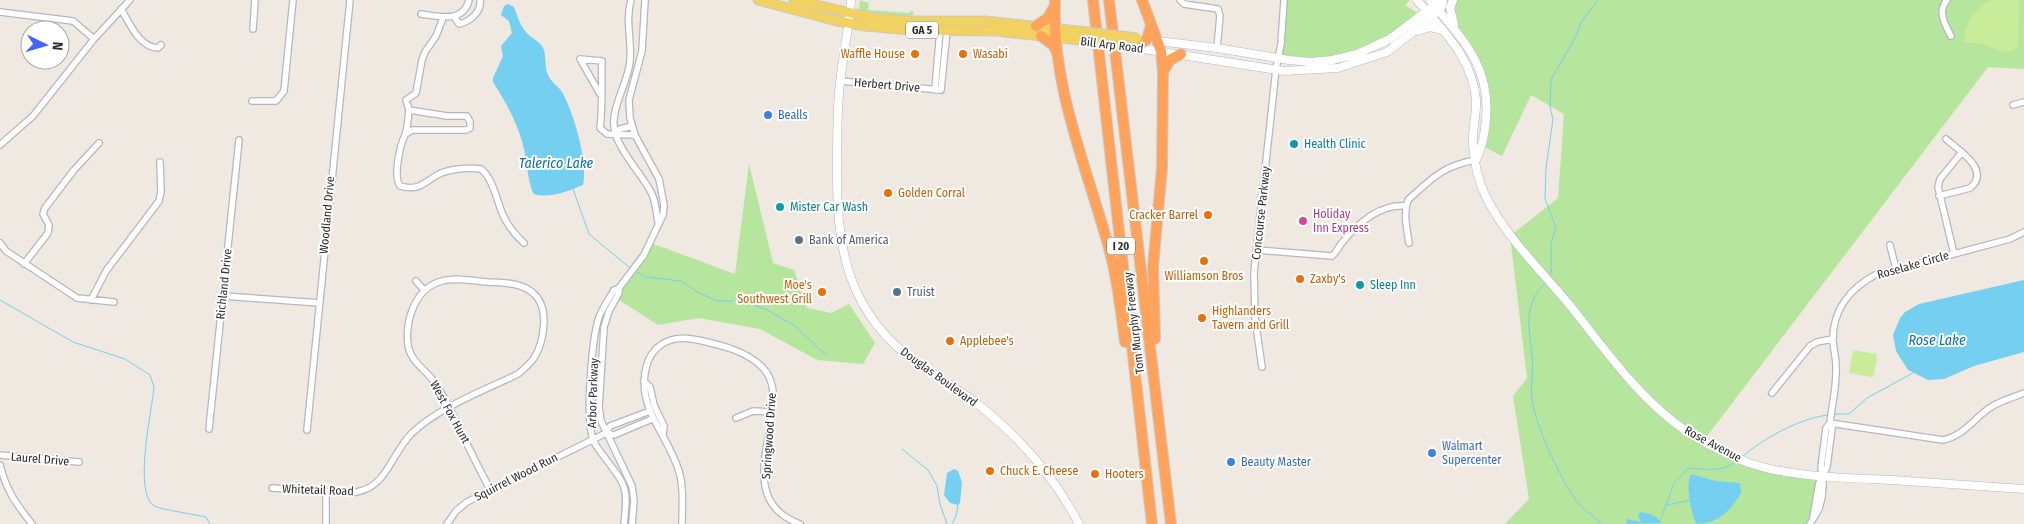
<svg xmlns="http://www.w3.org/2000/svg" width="2024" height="524" font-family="'Fira Sans Condensed',sans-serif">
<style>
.green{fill:#b6e59e}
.pitch{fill:#c9ec9a}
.water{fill:#75cff0}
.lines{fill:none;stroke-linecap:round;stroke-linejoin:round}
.stream{stroke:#75cff0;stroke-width:1}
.street-casing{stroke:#b4b7c1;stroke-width:8}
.secondary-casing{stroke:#b4b7c1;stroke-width:9}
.primary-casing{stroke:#c9c9c9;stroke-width:11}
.highway-casing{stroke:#c9c9c9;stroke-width:12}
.street{stroke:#fff;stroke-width:5.5}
.secondary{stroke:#fff;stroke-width:8}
.primary{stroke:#f2d163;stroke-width:9}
.highway{stroke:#ffa35c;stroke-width:10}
.primary-bridge-casing{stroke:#c9c9c9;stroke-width:11;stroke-linecap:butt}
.primary-bridge{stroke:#f2d163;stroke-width:9}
.food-dot{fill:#e8710a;stroke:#fff;stroke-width:2}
.shop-dot{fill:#3f7fe0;stroke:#fff;stroke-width:2}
.culture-dot{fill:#0f9aa8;stroke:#fff;stroke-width:2}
.hotel-dot{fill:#d1479c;stroke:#fff;stroke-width:2}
.service-dot{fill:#5c6f8a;stroke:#fff;stroke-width:2}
.labels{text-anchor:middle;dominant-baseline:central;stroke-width:4;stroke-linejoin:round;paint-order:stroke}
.shield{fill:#fff;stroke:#6d6d6d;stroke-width:1}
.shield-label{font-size:11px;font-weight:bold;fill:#2e2e2e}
.street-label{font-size:12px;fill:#2e2e2e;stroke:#fff}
.food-label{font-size:12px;fill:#c56008;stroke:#fff;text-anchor:start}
.shop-label{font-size:12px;fill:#366cbe;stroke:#fff;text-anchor:start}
.culture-label{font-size:12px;fill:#0d838f;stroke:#fff;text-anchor:start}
.hotel-label{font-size:12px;fill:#b23c85;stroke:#fff;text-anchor:start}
.service-label{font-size:12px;fill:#4e5e75;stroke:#fff;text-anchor:start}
.water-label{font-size:14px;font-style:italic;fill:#0d6fa3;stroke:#fff}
</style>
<rect width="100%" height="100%" fill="#efe9e1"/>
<path class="green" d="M860,0L869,3L868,10L909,13L912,10L914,14L911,16H906L863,13L859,9Z
M1284,0H1410L1405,5L1425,18L1368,54L1311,67L1279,62Z
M1443,0H2024V69L1988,67L1704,440L1750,463L1822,476L1810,524H1505L1529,499L1513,396L1527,378L1510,236L1558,198L1564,114L1531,95L1502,156L1483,146L1487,110L1476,60L1438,10Z
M749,164L773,263L794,270L807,308L831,313L849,304L875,343L863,364L817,360L760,329L699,318L658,325L610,294L648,242L735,274Z"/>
<path class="pitch" d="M1991,0H2019L2018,47C2008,56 1998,50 1988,46C1981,43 1971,43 1964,42C1965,23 1975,9 1991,0Z
M1853,350L1876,354L1877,356L1874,375L1872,377L1849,373Z"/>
<path class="water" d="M508,4L514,7C518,18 521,28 530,36C534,39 539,42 542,46C547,53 544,67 548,75C551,82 558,86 562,92C574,113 588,162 583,185C569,191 549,199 534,194C528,185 527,161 524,149C519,126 506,102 493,82V78L503,56L501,46L512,33L509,21L501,15L504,6Z
M2024,280V352L1974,366L1944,379L1928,380L1908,370L1896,351L1893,335L1900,318L1905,312L1919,304Z
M954,469L958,471L962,482L960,503L958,505L950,503L944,495L947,473Z
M1691,474L1715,481L1740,483L1741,493C1731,510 1718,524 1697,524C1691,516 1685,482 1691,474Z
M1640,512C1648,513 1657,515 1661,523L1626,524L1627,519L1641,522L1638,516Z"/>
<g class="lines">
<path class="stream" d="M573,189L589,234L630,268
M637,272L646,277L681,281L699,293L717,301H744L767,310L795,326L826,355
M1549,276L1551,272V244L1556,228L1545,199L1546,168L1553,119L1550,107L1551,80L1577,34L1581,22L1598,0
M1546,282C1524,304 1528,325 1532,353C1534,369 1530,385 1532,400C1535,425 1563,485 1579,504C1586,512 1595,517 1602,524
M0,300L73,342L125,359L150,375L154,387C152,411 133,492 154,506C159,509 197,515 206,517L210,524
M1833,414H1849L1867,398L1913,373
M902,449L928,470L937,486L940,504L947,524
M1742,457C1762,439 1802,417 1829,415
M1667,505L1691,500
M1660,521L1674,483L1688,468C1706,469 1722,473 1737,461
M952,524L956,516L958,505"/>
<defs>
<path id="street" d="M631,0C625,21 632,40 630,61C628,85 607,112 616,136C624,157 640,172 651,192C656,201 656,212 658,222
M1180,0L1184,4L1218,9L1220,16L1217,48
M1947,0C1937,12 1945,24 1951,36
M121,9C130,24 139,47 158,48L161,45
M0,12L73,21L94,39
M421,14C438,16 463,24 469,0
M454,16L459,24C470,22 482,11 480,0
M253,29L255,0
M840,81L941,90L947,30
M935,90L940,30
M600,94L580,59L602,61C601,83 603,106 600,128L607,134L635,135
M252,101H276L284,91L293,0
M2013,105L2024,102
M409,110C408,117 408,128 405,135C400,145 393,176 400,186C418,191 423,184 437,175C448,169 468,167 481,169C493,178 497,202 503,215C508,226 515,235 524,243
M406,134L412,130H466L470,128V122L467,116H447L409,110L406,100L416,93L422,60L425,52L436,36L443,18
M615,135L620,129L632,126
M0,145L33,116L94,39L130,0
M1939,196L1970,188C1992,170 1957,149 1946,139
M0,243L6,251L77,298L114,302
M1409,243C1407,229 1403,214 1408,200C1431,179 1444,165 1476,160
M1890,245L1896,269
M1257,250L1332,256C1336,253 1338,248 1341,244C1357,224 1379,204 1406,206
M1954,254L1938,187L1940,179L1962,152
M24,264L48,233L49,225L43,214L45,208L74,170L99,143
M416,281L424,290
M619,288V293L609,311L604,327L599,407L601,421L632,486L634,501L632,524
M223,296L320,303
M91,300L106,271L159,201L161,192L160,162
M1262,367L1255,318L1254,272L1276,69L1281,44L1284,0
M644,381L650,387L654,405L664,426L663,436
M1772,393L1810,346L1817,342L1833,339
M736,418L753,411L772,412
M1830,423L1943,440C1963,436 1973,420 1988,409C1999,401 2012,398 2024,393
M209,429L239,140
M307,430L350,0
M606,433L614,435L652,419
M0,455L79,462
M0,465C6,490 16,504 32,524
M272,488L348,493C387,492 389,456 412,433C441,406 483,391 518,374C524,369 530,364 534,358C544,342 550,308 534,294C522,282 503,283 487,282C473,281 456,277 442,281C415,288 405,320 408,345C410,360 423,368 432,379C440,388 445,400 451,411C464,437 476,464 490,489
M1813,517L1819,483L1827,467L1832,428L1830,423C1832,405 1837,385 1836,366C1836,357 1833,348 1833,339C1833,309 1851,288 1875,275L2010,239L2024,232
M326,524V493
M447,524L456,511L467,502L606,433L610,426L650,411
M624,524C628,487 627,487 605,458C601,452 595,446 593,439C585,418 592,338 599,317C603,307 609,299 614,290L619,288L644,255L663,215L664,205L659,179L635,135L630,118L629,100L642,51L645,0
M682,524C682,508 684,491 680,475C671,438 639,413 645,373C647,363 649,356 656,349C668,337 682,337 698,340C721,345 747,351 763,368C799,405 723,496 800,524
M1810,524L1819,509L1822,497L1823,484L1821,467L1826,428L1830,423"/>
<path id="secondary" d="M851,0C849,28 843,55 840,83C837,109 837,136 837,162C836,247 846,314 920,365C937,377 954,387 971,399C1016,433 1053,474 1079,524
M1417,0C1442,30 1473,58 1476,100C1477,114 1472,129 1473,144C1474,160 1478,180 1485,195C1506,238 1543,272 1573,309C1607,353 1646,407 1694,436C1711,446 1730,456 1749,463C1788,477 1850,478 1892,480C1936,483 1980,486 2024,489
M1430,0C1461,38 1491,65 1486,119C1485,134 1483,146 1476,160
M1453,0L1450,8L1454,24
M1418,31L1430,27L1443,30
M1158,41L1217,48L1289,60L1311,62L1332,60L1357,54L1390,39L1441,0
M1137,48L1284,71L1338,68L1387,52L1432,17L1442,6L1443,0"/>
<path id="primary" d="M758,0L837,21L865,26L911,30L996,31L1080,40
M794,0L873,18L909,21H985L1078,31"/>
<path id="highway" d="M1055,0C1051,87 1088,170 1110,252C1118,281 1121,313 1125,342
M1093,0L1152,524
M1109,0L1171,524
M1142,0L1161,51L1163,73L1162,168L1153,267L1155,339
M1036,26L1048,18L1054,7
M1041,36L1053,45L1057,52
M1137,48L1147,39L1151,25
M1163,72L1170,60L1181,54"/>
</defs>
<use href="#street" class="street-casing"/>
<use href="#secondary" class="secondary-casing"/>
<use href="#primary" class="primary-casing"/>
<use href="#highway" class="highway-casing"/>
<use href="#street" class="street"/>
<use href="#secondary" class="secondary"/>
<use href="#primary" class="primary"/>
<use href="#highway" class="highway"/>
<defs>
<path id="primary-bridge" d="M1078,31L1137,38
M1080,40L1137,48"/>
</defs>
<use href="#primary-bridge" class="primary-bridge-casing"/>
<use href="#primary-bridge" class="primary-bridge"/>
</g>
<g class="food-dot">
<circle cx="915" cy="54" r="5"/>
<circle cx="963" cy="54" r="5"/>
<circle cx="888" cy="193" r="5"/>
<circle cx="1208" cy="215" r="5"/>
<circle cx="1204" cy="261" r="5"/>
<circle cx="1300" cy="279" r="5"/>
<circle cx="822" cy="292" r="5"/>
<circle cx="1202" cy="318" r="5"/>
<circle cx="950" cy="341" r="5"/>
<circle cx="990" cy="471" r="5"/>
<circle cx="1095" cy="474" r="5"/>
</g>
<g class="shop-dot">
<circle cx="768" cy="115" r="5"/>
<circle cx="1432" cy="453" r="5"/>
<circle cx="1231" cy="462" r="5"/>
</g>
<g class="culture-dot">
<circle cx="1294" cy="144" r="5"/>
<circle cx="780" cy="207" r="5"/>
<circle cx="1360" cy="285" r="5"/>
</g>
<circle class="hotel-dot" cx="1303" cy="221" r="5"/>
<g class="service-dot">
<circle cx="799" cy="240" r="5"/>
<circle cx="897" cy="292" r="5"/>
</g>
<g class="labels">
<g class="shield">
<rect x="906" y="21.5" width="32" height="17" rx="4"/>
<rect x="1107" y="237.5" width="28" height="17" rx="4"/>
</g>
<g class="shield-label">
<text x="922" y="30">GA 5</text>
<text x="1121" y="246">I 20</text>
</g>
<g class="street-label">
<text transform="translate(1112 45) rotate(7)">Bill Arp Road</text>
<text transform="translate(887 85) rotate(5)">Herbert Drive</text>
<text transform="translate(1261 213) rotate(-84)">Concourse Parkway</text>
<text transform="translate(327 215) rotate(-85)">Woodland Drive</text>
<text transform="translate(1913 265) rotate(-16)">Roselake Circle</text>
<text transform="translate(224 284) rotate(-84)">Richland Drive</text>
<text transform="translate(1134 323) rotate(-97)">Tom Murphy Freeway</text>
<text transform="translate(939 377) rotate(36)">Douglas Boulevard</text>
<text transform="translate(593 393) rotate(-88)">Arbor Parkway</text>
<text transform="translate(450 412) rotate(61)">West Fox Hunt</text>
<text transform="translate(769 436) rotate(-86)">Springwood Drive</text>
<text transform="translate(1713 444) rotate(28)">Rose Avenue</text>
<text transform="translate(40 459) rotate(5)">Laurel Drive</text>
<text transform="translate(516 477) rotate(-27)">Squirrel Wood Run</text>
<text transform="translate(318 490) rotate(2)">Whitetail Road</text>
</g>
<g class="food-label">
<text x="905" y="54" text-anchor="end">Waffle House</text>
<text x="973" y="54">Wasabi</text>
<text x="898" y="193">Golden Corral</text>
<text x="1198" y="215" text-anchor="end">Cracker Barrel</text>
<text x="1204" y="276" text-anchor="middle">Williamson Bros</text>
<text x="1310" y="279">Zaxby's</text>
<text x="812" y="285" text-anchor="end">Moe's<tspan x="812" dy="14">Southwest Grill</tspan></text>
<text x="1212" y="311">Highlanders<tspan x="1212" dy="14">Tavern and Grill</tspan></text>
<text x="960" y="341">Applebee's</text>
<text x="1000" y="471">Chuck E. Cheese</text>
<text x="1105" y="474">Hooters</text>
</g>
<g class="shop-label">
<text x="778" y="115">Bealls</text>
<text x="1442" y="446">Walmart<tspan x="1442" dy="14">Supercenter</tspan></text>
<text x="1241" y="462">Beauty Master</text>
</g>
<g class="culture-label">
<text x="1304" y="144">Health Clinic</text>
<text x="790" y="207">Mister Car Wash</text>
<text x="1370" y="285">Sleep Inn</text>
</g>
<g class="hotel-label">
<text x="1313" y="214">Holiday<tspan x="1313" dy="14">Inn Express</tspan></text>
</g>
<g class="service-label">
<text x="809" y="240">Bank of America</text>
<text x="907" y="292">Truist</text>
</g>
<g class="water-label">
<text x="556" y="163">Talerico Lake</text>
<text x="1937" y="340">Rose Lake</text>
</g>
</g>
<g transform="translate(45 45) rotate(95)"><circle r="24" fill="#ffffff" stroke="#ababab"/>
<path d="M0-4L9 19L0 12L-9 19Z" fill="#4264fb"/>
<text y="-8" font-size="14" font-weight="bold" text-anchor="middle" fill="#2e2e2e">N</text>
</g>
</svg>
